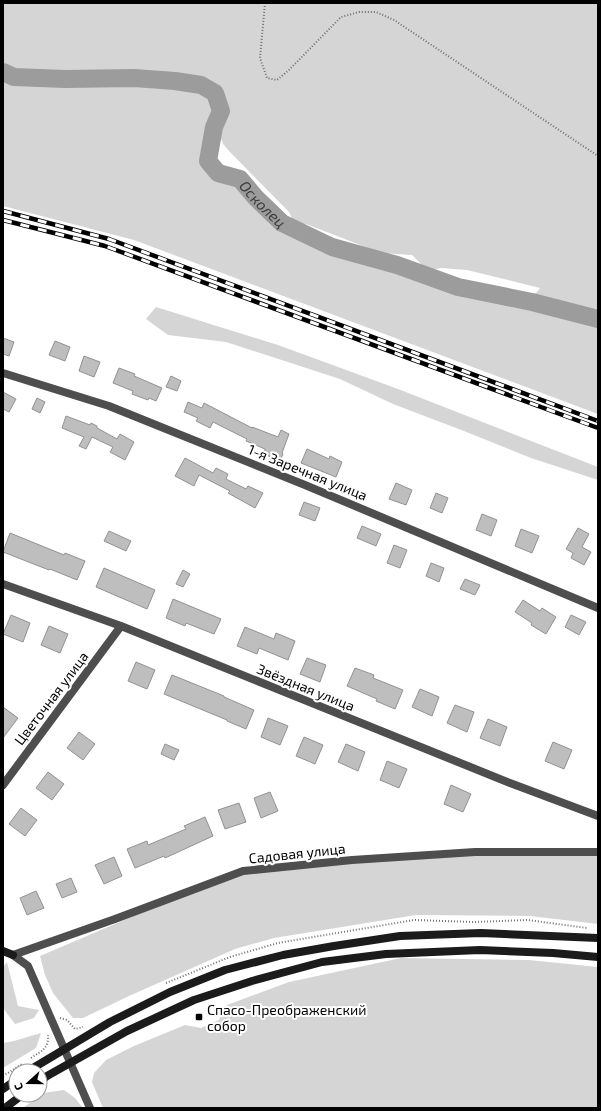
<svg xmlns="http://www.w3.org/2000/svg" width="601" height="1111" font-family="'Exo 2',sans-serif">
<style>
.green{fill:#d5d5d5}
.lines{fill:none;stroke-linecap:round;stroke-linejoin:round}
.river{stroke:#9c9c9c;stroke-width:18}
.building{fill:#bebebe;stroke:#929292}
.path{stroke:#707070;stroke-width:2;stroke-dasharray:1 2;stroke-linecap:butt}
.street{stroke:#4e4e4e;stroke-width:8}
.secondary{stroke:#1b1b1b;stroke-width:8}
.rail-casing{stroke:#000;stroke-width:4.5}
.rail{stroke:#fff;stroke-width:3;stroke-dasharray:9;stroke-linecap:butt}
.poi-dot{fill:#000;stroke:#fff;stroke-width:1.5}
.labels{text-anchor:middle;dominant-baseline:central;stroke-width:4;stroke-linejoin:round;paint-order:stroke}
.street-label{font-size:14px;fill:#000;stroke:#fff}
.poi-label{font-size:14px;fill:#000;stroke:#fff;text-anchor:start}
.water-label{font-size:15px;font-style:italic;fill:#3d3d3d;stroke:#fff}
</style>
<rect width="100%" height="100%" fill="#fff"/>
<path class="green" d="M3,3H598V316L532,298L540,288L467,270L441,268L428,271L412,255L381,253L306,224L295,225L289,212L231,153L223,144L217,127L224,110L216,90L201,82L166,76L14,74L3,68Z
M3,75L13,80L69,82L133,83L162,84L174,82L201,87L214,94L220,111L213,126L206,162L216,175L238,181L254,199L280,225L332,250L396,268L458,290L531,306L598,323V414L134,240L3,206Z
M156,307L278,345L398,389L598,467V480L531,458L464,431L393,404L340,379L226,342L168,335L146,319Z
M598,852V924L530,916L416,915L274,938L235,949L129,996L83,1018H73L53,993L45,975L40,956L192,891L250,871L364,859Z
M401,958L529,960L598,967V1108H103L92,1082L94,1073L106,1060L134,1046L185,1025L201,1028L219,1020L227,1005L289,982Z
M7,962L18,1006L39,1010L34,1018L15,1024L3,1008V967Z
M41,1033L36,1048L3,1068V1043L14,1041Z
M64,1090L75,1098L83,1108H23L43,1093Z"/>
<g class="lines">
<path class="river" id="s1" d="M3,72L14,77L65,79L134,78L175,81L201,85L215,93L221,111L214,127L208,161L218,173L240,179L256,198L282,223L332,247L397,265L458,287L532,302L598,319"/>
</g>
<path class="building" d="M3,338L14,342L9,356L3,354Z
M55,341L70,347L65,361L49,355Z
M84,356L100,362L94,377L79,371Z
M119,368L135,374L134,376L162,388L156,401L149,398L148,400L132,394L133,391L113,383Z
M171,376L181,381L177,391L166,387Z
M3,392L16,399L9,412L3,409Z
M37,398L45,402L40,413L32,409Z
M188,402L202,408L204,403L252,428V427L278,437L281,430L289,434L282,453L283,454L280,461L264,454L265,449L246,441L247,439L213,422L210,428L196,421L198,418L184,412Z
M66,416L90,425L91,423L97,426V428L117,439L120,434L134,442L125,460L110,452L113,447L92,437L86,449L79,446L84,437L62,428Z
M307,449L329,459L330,456L342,462L336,477L301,463Z
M185,458L213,473L216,468L228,474L226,479L246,489L248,486L263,493L255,508L228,493L230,491L199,475L194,486L175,476Z
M396,483L412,490L406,505L389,499Z
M436,493L448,498L442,513L430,508Z
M304,502L320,508L315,521L299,515Z
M482,514L497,520L491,536L476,530Z
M362,526L381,534L376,546L357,538Z
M578,528L589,534L582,547L591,552L584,565L571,558L573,553L566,549Z
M521,529L539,536L532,553L515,546Z
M109,531L131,541L126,551L104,541Z
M10,533L64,555L65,553L85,561L77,580L50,569L49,570L3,552Z
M394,545L407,550L400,568L387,563Z
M431,563L444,568L439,582L426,576Z
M104,568L155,590L147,609L96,587Z
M183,570L190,574L183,587L176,584Z
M465,579L480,585L475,595L460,589Z
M173,599L221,619L214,634L186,623L185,626L166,618Z
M523,600L540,611L542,608L556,617L546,634L531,625L532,623L515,612Z
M11,615L30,623L23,642L3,634Z
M571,615L586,622L579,635L565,627Z
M49,626L68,634L60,653L41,645Z
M245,627L274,639L276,633L295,641L288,660L259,648L257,654L237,646Z
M307,658L326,665L320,682L300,674Z
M136,662L155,670L147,689L128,681Z
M355,668L374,675L373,678L403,690L395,709L376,701L377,699L347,686Z
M172,675L224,696V697L254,710L246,729L227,721V720L164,694Z
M420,689L439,697L432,716L412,707Z
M455,705L474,712L467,732L447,723Z
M3,707L18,718L3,738Z
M268,718L288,726L280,745L261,737Z
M488,719L507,727L500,746L480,738Z
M79,732L95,744L83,760L67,748Z
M304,737L323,745L315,764L296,756Z
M553,742L572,750L564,769L545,761Z
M165,744L179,750L174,760L161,754Z
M346,744L365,752L358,771L338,762Z
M387,761L407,769L399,788L380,780Z
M48,772L64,784L52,800L36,788Z
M451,785L471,794L463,812L444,804Z
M270,792L278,811L261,818L254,798Z
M239,803L246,822L225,829L218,810Z
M21,808L37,820L25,836L9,824Z
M205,817L213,836L165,858L164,856L135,868L127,849L147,841L148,845L186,829L184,826Z
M114,857L122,876L104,884L95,865Z
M71,878L77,892L62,898L56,884Z
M36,891L44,908L27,915L20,898Z"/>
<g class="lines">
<path class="path" d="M265,3L260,58L267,78L277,80L289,70L341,17L359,12H376L394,20L598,156
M166,983L230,957L278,943L414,920L473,922L528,920L587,928
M60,1018L67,1020L75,1029L83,1027
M31,1058C41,1051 49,1049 48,1035
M3,1076L22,1064"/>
<path class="street" d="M3,373L109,406L305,485L598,608
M3,584L121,626L510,783L598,816
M3,785L121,626
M13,955L115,919L243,871L352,860L475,852H598
M13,955L28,966L90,1108"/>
<path class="secondary" d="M3,951L13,955
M28,1071L110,1022L170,992L225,970L283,955L334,946L400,936L481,933L598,938
M40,1082L47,1076L127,1031L194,1000L252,981L322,962L386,954L480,950L553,953L598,957
M3,1089L16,1080
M5,1108L22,1095"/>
<defs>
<path id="rail" d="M3,211L109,239L598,421
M3,220L105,246L598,428"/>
</defs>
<use href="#rail" class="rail-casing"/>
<use href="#rail" class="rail"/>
</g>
<rect class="poi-dot" x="195" y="1013" width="8" height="8" rx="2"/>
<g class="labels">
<g class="street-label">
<text transform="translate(308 472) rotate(22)">1-я Заречная улица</text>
<text transform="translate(306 687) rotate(22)">Звёздная улица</text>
<text transform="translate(51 698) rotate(-53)">Цветочная улица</text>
<text transform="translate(297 853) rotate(-6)">Садовая улица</text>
</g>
<g class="poi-label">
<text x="207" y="1009">Спасо-Преображенский<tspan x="207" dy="16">собор</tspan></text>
</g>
<g class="water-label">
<text stroke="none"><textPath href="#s1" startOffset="359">Осколец</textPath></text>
</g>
</g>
<rect width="601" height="1111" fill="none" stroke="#000000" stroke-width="8"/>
<g transform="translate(28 1083) rotate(249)"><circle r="19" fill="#ffffff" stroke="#999999"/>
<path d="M0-3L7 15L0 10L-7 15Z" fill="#000000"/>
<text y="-6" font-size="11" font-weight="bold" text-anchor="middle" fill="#000000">С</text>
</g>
</svg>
